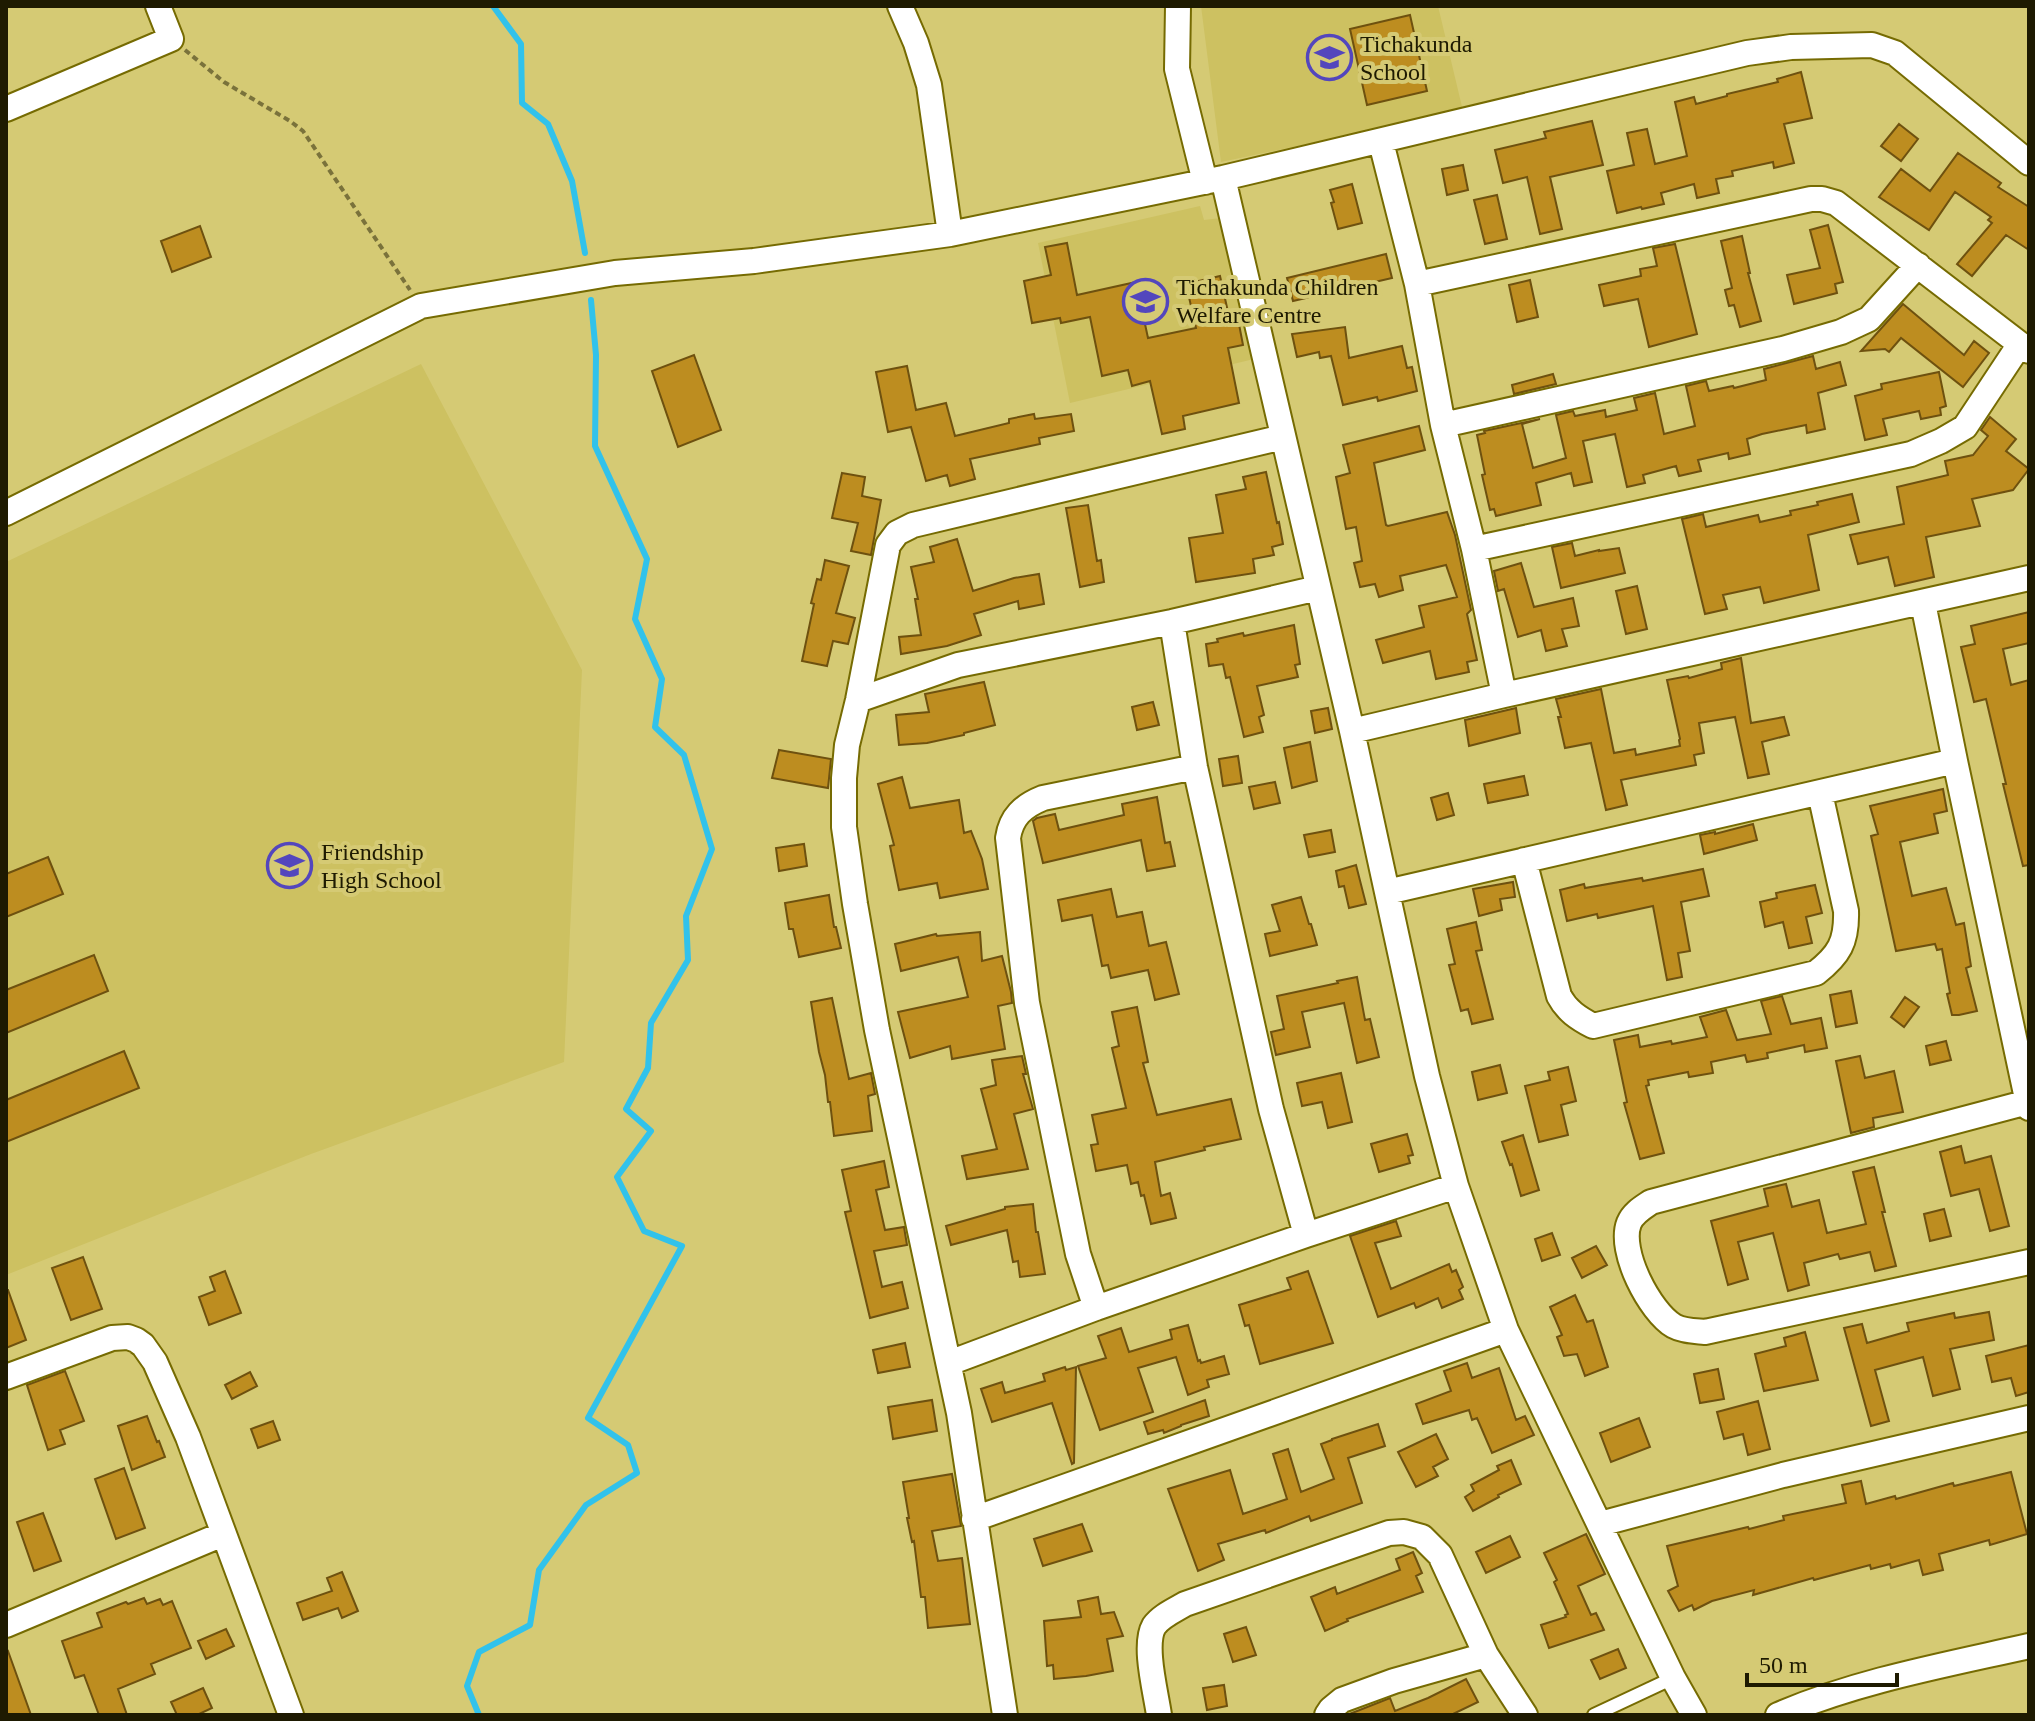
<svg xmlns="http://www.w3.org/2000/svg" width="2035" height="1721" font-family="Georgia,serif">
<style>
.built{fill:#cdc161}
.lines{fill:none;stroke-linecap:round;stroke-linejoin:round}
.stream{stroke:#31c2eb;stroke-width:6}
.building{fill:#bd8d20;stroke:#6e510f;stroke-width:2}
.lane-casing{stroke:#766b02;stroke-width:16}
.street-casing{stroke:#766b02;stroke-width:28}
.path{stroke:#7a723b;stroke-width:4;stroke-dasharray:6 4;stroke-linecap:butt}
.lane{stroke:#fff;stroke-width:12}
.street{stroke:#fff;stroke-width:24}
.labels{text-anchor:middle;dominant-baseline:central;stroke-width:8;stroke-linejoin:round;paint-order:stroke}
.poi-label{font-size:24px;fill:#1e1a01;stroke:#d5ca74;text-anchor:start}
</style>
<rect width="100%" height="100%" fill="#d5ca74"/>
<path class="built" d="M1201,6H1438L1463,111L1221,162Z
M1200,206L1204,220L1221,218L1254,359L1070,403L1038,243Z
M421,364L582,670L564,1062L311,1154L6,1275V562Z"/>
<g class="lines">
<path class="stream" d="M493,6L521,44L522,103L548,124L572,181L585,253
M479,1715L467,1686L479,1652L530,1625L539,1570L586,1505L637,1473L628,1445L588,1418L682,1246L644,1231L617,1177L651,1131L626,1109L648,1068L651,1023L688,960L686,916L712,849L684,755L655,727L662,679L635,619L647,559L595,446L596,355L591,300"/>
</g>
<path class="building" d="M1410,15L1427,91L1367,105L1350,29Z
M1801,72L1812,118L1784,124L1794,163L1774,168L1773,162L1732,171L1733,176L1716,179L1719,193L1697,198L1694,184L1661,193L1664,204L1642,209L1641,207L1617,213L1607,171L1634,165L1627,133L1647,129L1655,164L1687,156L1675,102L1694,97L1696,104L1727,96V94L1778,82L1777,79Z
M1592,121L1603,165L1550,177L1562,229L1540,234L1527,177L1503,183L1495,150L1546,138L1544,132Z
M1899,124L1918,139L1901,161L1881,146Z
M1958,153L2001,183L1998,187L2029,207V250L2006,235L1972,276L1957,264L1992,223L1988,220L1991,217L1955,192L1929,230L1879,197L1901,169L1930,191Z
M1463,165L1468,190L1447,195L1442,169Z
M1352,184L1362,223L1338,229L1331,203L1334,202L1330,190Z
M1497,195L1507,239L1485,244L1474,200Z
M1828,225L1843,282L1835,284L1837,293L1794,304L1787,275L1820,268L1810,230Z
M200,226L211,257L172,272L161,241Z
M1742,236L1750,273H1748L1761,321L1740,327L1734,305L1729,306L1725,290L1732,288L1721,241Z
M1067,243L1077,295L1136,282L1148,338L1196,328L1186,284L1220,276L1230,321L1238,319L1243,345L1228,348L1239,403L1183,416L1185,429L1162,434L1150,381L1132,386L1128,370L1102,376L1090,317L1061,323L1060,318L1032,323L1024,281L1051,275L1045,247Z
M1675,244L1697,334L1649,347L1638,299L1604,306L1599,285L1641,276L1640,269L1657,266L1653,248Z
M1386,254L1392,278L1293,301L1287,278Z
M1530,280L1538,317L1517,322L1509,285Z
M1903,304L1964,355L1974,341L1989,353L1963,387L1901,338L1889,352L1885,349L1861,351Z
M1345,327L1349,358L1402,346L1407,368L1412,367L1417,391L1378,401L1377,397L1343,405L1331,356L1320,358L1319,352L1297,357L1292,334Z
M694,355L721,430L678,447L652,371Z
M1813,356L1816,369L1840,362L1846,385L1818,393L1825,429L1807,433L1806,425L1762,434L1747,439L1750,454L1729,459L1728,453L1698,460L1701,471L1679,476L1676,466L1643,475L1645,483L1627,487L1615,434L1583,441L1592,482L1574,486L1571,473L1536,483L1541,505L1496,516L1494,509L1490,510L1482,475L1485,474L1477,435L1485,433L1484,431L1540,419L1522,424L1533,468L1566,458L1556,415L1573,411L1575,416L1605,410L1606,417L1637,410L1634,398L1655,393L1664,434L1695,426L1686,386L1706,381L1709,391L1733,386L1734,388L1766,380L1764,369Z
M907,366L916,410L946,403L955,436L1009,423V419L1034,414L1035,419L1071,414L1074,431L1039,438L1040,444L970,459L975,479L950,486L947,475L926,481L911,427L888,432L876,372Z
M1939,372L1946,406L1940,408L1941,415L1921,419L1919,411L1883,419L1887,435L1865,440L1855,396L1882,389L1881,384Z
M1553,374L1556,384L1514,394L1512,385Z
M1990,417L2016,439L2006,451L2029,469L2013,490L1972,499L1980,526L1926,537L1934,577L1895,586L1888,557L1858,564L1850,535L1904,524L1897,487L1948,475L1945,461L1973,455L1988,436L1981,430Z
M1419,426L1425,450L1374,463L1386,525L1388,526L1447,512L1455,535L1471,610L1467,614L1477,660L1467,662L1469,672L1436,679L1430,651L1383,663L1376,640L1424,627L1419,606L1457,597L1446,565L1400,576L1403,590L1379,597L1375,584L1360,587L1354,563L1362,561L1356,527L1346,529L1336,477L1350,473L1343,445Z
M1266,472L1277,523L1279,522L1283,544L1272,547L1274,555L1253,559L1255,573L1196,582L1189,538L1223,533L1216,495L1246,489L1243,477Z
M842,473L865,477L862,496L881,500L871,555L851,551L858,523L832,518Z
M1852,494L1859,522L1808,535L1819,590L1764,603L1760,587L1723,595L1727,609L1705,614L1682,519L1703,514L1706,527L1758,515L1760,522L1791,515L1790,511L1818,505L1817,502Z
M1088,505L1097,561L1101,560L1104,582L1080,587L1066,508Z
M957,539L973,591L1014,578L1039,574L1044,604L1019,609L1018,601L974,614L981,635L947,646L901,654L899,637L921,635L915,599H918L911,567L934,562L930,547Z
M1572,543L1575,556L1599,550V551L1619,548L1625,573L1561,588L1552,547Z
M825,560L849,566L836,613L855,618L848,644L833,641L827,666L802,661L814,604L811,603L817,579L821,580Z
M1521,563L1534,607L1573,598L1579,626L1562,629L1567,646L1546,651L1541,630L1518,637L1504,589L1498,591L1494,571Z
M1637,586L1647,629L1626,634L1616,591Z
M2029,612V643L2003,649L2011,685L2029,680V865L2023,866L2003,784H2006L1986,699L1974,702L1961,647L1975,644L1971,626Z
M1294,625L1300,664L1295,665L1298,677L1257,686L1264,715L1259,717L1263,732L1244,737L1230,677L1226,678L1223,664L1209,666L1206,644L1218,642L1217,639L1243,633L1244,636Z
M1741,658L1751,723L1784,717L1789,735L1762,742L1769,774L1748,778L1735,717L1699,723L1704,753L1694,755L1696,765L1621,780L1627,805L1606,810L1591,743L1565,748L1558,717H1561L1556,699L1601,689L1614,753L1635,749L1636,755L1680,746L1679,740L1680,739L1667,680L1688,676L1689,678L1722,669L1721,663Z
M984,682L995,725L964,733V735L927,743L899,745L896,715L929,712L925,694Z
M1153,702L1159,725L1137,730L1132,707Z
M1328,708L1332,729L1315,733L1311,711Z
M1516,708L1520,733L1469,746L1465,720Z
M1310,742L1317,781L1292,788L1284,748Z
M779,750L831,759L828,788L772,778Z
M1238,756L1242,783L1223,786L1219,759Z
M1524,776L1528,795L1488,803L1484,784Z
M902,777L910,808L959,800L964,833L971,831L982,859L988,889L940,898L937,883L899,890L890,846L894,845L878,784Z
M1275,782L1280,803L1254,809L1249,787Z
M1943,789L1947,811L1934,814L1938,833L1900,842L1912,896L1946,888L1956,925L1964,923L1971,966L1966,968L1977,1011L1959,1015H1952L1947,994L1950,993L1942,949L1937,950L1935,944L1896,951L1871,836L1878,834L1870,806Z
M1448,793L1454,815L1437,820L1431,798Z
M1157,797L1165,843L1170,842L1175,866L1147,871L1141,840L1043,863L1033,821L1037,818L1055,814L1059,830L1124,815L1122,804Z
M1753,824L1757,840L1704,854L1700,835L1715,832V834Z
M1331,830L1335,852L1309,857L1304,835Z
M804,844L807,866L779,871L776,848Z
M48,857L63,894L6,917V874Z
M1356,865L1366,904L1349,908L1344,886L1339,887L1336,871Z
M1703,869L1709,896L1681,902L1690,951L1678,953L1682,977L1667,980L1653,906L1598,918L1597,914L1567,921L1560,890L1584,884L1585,888L1642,878L1643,881Z
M1513,882L1515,897L1500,899L1502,910L1479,916L1473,889Z
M1815,885L1822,913L1806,917L1812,943L1789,948L1783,922L1765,927L1760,902L1777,898L1776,893Z
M1111,889L1117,917L1142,912L1149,946L1166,942L1179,994L1155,1000L1148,970L1111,978L1108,965L1102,966L1092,915L1062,921L1058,900Z
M829,895L834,927H836L841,948L799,957L793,929H789L785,903Z
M1301,897L1309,924H1311L1317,945L1270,956L1265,934L1280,931L1272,905Z
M1476,922L1482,950L1476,951L1493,1019L1472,1024L1468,1009L1461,1011L1449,965L1455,964L1447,929Z
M980,932L982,961L1002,956L1011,992L1012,1003L998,1006L1005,1049L952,1059L950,1046L910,1058L898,1012L968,997L958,957L901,971L895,944L936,934L937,936Z
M94,955L108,991L6,1033V990Z
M1357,977L1365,1020L1370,1019L1379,1057L1357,1063L1344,1003L1302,1012L1310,1047L1276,1055L1271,1032L1284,1029L1277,996L1338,983L1337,981Z
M1851,991L1857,1023L1836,1027L1830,995Z
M1782,996L1791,1024L1821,1018L1827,1048L1805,1052L1804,1045L1767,1053L1768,1058L1747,1062L1745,1055L1711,1062L1713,1073L1689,1077L1688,1072L1648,1080L1649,1085L1646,1086L1664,1153L1640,1159L1624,1103L1627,1102L1614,1040L1638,1035L1640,1047L1671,1041L1672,1044L1707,1037L1700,1017L1726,1010L1737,1040L1771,1034L1761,1001Z
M1905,997L1919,1007L1904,1027L1891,1017Z
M832,998L849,1079L871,1073L875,1094L868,1096L872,1131L834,1136L830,1102H828L825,1075L819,1052L811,1002Z
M1137,1007L1148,1062L1143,1063L1157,1115L1231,1099L1241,1139L1204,1147L1205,1150L1155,1162L1161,1196L1170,1193L1176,1218L1151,1224L1144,1195L1141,1196L1138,1182L1131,1184L1127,1165L1096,1171L1091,1145L1098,1144L1092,1115L1126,1108L1112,1048L1119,1046L1112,1012Z
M1946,1041L1951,1060L1930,1065L1926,1046Z
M124,1051L139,1088L6,1142V1100Z
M1022,1056L1026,1074H1023L1033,1109L1014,1114L1028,1169L967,1179L962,1156L997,1149L981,1089L996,1085L992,1060Z
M1860,1056L1865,1078L1894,1071L1903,1112L1873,1118L1874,1127L1851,1133L1836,1061Z
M1500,1065L1507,1093L1478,1100L1472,1072Z
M1568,1067L1576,1101L1561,1105L1568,1135L1539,1142L1525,1086L1550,1080L1548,1072Z
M1341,1073L1352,1122L1328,1128L1322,1102L1302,1106L1297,1083Z
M1407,1134L1413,1155L1408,1156L1410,1163L1379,1172L1371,1144Z
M1523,1135L1539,1190L1521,1196L1512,1164L1510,1165L1502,1142Z
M1961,1146L1965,1163L1991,1156L2009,1226L1990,1231L1979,1189L1951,1196L1940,1152Z
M884,1161L889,1187L876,1190L885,1230L904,1227L907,1245L874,1251L882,1287L902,1282L908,1308L870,1318L845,1212L851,1211L842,1170Z
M1874,1167L1885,1212H1882L1896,1266L1875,1271L1870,1252L1840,1259L1838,1254L1804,1263L1809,1285L1788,1291L1773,1233L1738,1242L1748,1279L1728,1285L1711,1221L1768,1206L1764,1189L1786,1184L1792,1207L1819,1200L1827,1233L1866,1224L1853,1172Z
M1033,1204L1036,1232H1038L1045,1274L1020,1277L1018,1261L1013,1262L1007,1230L951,1245L946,1226L1005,1209V1207Z
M1944,1209L1951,1236L1930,1241L1924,1214Z
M1396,1221L1401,1236L1375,1243L1391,1289L1449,1264L1452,1272L1456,1270L1463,1287L1459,1290L1463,1299L1442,1308L1438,1298L1416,1308L1414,1303L1378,1317L1350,1236Z
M1552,1233L1560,1255L1542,1261L1535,1239Z
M1596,1246L1607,1265L1582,1278L1572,1258Z
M83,1257L102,1309L71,1320L52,1268Z
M225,1271L241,1313L209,1325L199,1297L215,1291L210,1277Z
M1308,1271L1333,1343L1260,1364L1249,1325L1245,1326L1239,1305L1291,1289L1287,1278Z
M6,1290H8L26,1340L6,1348Z
M1575,1295L1587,1322L1593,1320L1608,1367L1585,1376L1577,1354L1564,1356L1557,1337L1562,1335L1550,1307Z
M1989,1312L1994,1340L1950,1349L1960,1389L1933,1396L1923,1357L1875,1370L1889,1421L1871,1426L1844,1328L1862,1324L1867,1343L1909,1331L1907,1323L1954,1313L1955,1318Z
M1188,1325L1198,1361L1200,1360L1201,1363L1224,1356L1229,1374L1207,1380L1209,1387L1188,1395L1176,1357L1138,1368L1153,1412L1100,1430L1078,1366L1106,1358L1098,1336L1121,1328L1129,1352L1172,1339L1170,1330Z
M1805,1332L1818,1380L1764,1391L1755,1354L1786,1346L1784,1338Z
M905,1343L910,1367L878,1373L873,1350Z
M2029,1345V1392L2016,1396L2011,1378L1992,1382L1986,1356Z
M1467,1363L1472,1378L1499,1368L1516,1420L1525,1416L1534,1435L1492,1453L1477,1418L1472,1420L1469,1410L1423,1424L1416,1404L1451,1391L1444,1371Z
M1065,1367L1066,1370L1076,1367L1074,1463L1072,1464L1052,1403L992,1422L981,1389L1002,1382L1005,1393L1045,1381L1043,1374Z
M1718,1369L1724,1399L1700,1403L1694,1374Z
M65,1371L84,1421L60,1430L65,1444L48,1450L27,1385Z
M250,1372L257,1386L232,1399L225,1385Z
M932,1400L937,1431L893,1439L888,1407Z
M1205,1400L1209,1416L1181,1425V1426L1164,1433L1163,1430L1148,1434L1144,1422Z
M1758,1401L1770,1449L1748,1455L1743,1434L1724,1439L1717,1412Z
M147,1416L157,1442L159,1441L165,1457L132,1470L118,1426Z
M1639,1418L1650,1447L1611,1462L1600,1433Z
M273,1421L280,1440L258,1448L251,1429Z
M1378,1424L1385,1446L1348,1458L1362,1503L1311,1521L1309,1516L1266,1533L1265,1530L1218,1544L1224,1560L1198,1571L1168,1489L1230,1470L1243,1514L1287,1499L1273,1454L1288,1449L1301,1492L1334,1479L1321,1444L1332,1440V1439Z
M1436,1434L1448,1459L1433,1467L1438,1476L1416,1487L1398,1452Z
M1511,1460L1521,1484L1498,1495L1499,1497L1473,1511L1465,1497L1474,1491L1471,1485L1499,1470L1497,1466Z
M124,1468L145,1528L116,1539L95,1479Z
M2011,1472L2027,1534L1990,1545L1989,1540L1939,1554L1943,1570L1923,1575L1919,1560L1891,1568L1890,1564L1871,1569L1870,1565L1814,1580L1813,1578L1753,1595L1754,1590L1712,1601L1694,1610L1692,1605L1679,1611L1668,1591L1678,1586L1667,1546L1748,1527L1749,1529L1784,1520L1783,1516L1846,1503L1842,1485L1861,1481L1866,1504L1895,1496L1896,1499L1953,1483L1954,1486Z
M952,1474L961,1526L932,1531L938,1561L962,1558L970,1624L928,1628L925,1597H921L914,1541L912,1542L907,1518H909L903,1482Z
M43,1513L61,1561L34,1571L17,1522Z
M1082,1524L1092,1551L1043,1566L1034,1539Z
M1586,1534L1605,1574L1578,1586L1591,1615L1596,1613L1604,1630L1549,1648L1541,1625L1566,1617L1565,1615L1568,1614L1554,1582L1557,1580L1544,1553Z
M1510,1536L1520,1557L1486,1573L1476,1552Z
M1413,1552L1422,1573L1416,1576L1423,1592L1347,1619L1348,1621L1325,1631L1311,1597L1335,1587L1337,1594L1400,1570L1396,1559Z
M342,1572L358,1611L342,1618L338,1608L303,1620L297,1603L332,1591L327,1578Z
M1098,1597L1101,1614L1114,1612L1123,1636L1107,1639L1113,1671L1086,1676L1054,1679L1053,1665L1047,1666L1044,1621L1081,1617L1078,1601Z
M144,1598L147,1604L160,1599L163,1605L172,1601L191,1648L151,1664L155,1674L118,1689L127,1715H99L84,1675L75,1678L62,1641L102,1627L97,1613L126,1602L128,1604Z
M1246,1627L1256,1655L1233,1662L1224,1634Z
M226,1629L234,1646L206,1659L198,1641Z
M1618,1649L1626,1668L1600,1679L1591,1660Z
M8,1651L31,1715H6V1652Z
M1466,1679L1478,1702L1451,1715H1347L1390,1698L1395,1711L1428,1698Z
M1224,1685L1227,1706L1207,1710L1203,1688Z
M203,1688L212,1708L197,1715H177L171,1702Z"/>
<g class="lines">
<defs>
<path id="lane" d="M1594,1715L1673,1678"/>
<path id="street" d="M900,6L916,43L929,85L950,234
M1178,6L1177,69L1205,182
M6,109L171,39L158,6
M1381,142L1417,284L1443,425L1474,549L1504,695
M1223,178L1352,731L1427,1076L1456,1186L1506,1330L1673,1678L1694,1715
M1417,284L1811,199H1822L1836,203L2029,351
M1443,425L1783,349L1841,332L1869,319L1918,265
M6,513L421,306L615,273L754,261L950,234L1223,178L1747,53L1791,47L1872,45L1895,53L2029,163
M1474,549L1911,454L1941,441L1965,427L2020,344
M1923,603L1955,761L2029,1108
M1172,622L1195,767L1271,1109L1306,1235
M858,700L958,665L1172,622L1318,588
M1352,731L1504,695L2029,578
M1524,860L1559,996C1567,1011 1578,1018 1593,1026L1816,973C1839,955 1847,942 1846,911L1820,793
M1387,892L1955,761
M2028,1102L1651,1202C1642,1208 1633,1213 1629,1223C1618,1251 1650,1312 1674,1326C1683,1331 1695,1331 1705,1332L2029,1262
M1096,1308L1078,1254L1027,1003L1008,838C1011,817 1023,806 1043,798L1195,767
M949,1363L1096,1308L1306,1235L1456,1186
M6,1377L112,1338L128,1337L136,1340L143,1345L155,1362L188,1437L291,1715
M974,1519L1506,1330
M1600,1524L1783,1475L2029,1418
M6,1625L223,1534
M1005,1715L959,1413L877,1030L855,904L844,827V778L847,745L858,700L888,545L897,533L913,525L1283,437
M1159,1715C1156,1693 1143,1645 1154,1626C1161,1616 1175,1610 1185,1604L1389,1533L1404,1532L1422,1537L1440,1555L1486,1655L1525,1715
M1327,1715L1331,1709L1342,1700L1394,1681L1486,1655
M1778,1715C1857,1681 1945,1665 2029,1646"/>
</defs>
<use href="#lane" class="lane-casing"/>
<use href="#street" class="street-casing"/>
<path class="path" d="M185,50L224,82L290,121L303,131L410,290"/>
<use href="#lane" class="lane"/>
<use href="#street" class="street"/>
</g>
<defs>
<symbol id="school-ring" viewBox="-11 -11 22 22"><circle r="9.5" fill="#d5ca74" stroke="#5346bd" stroke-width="1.5"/><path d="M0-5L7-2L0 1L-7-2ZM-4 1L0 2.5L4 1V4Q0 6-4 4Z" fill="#5346bd"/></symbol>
</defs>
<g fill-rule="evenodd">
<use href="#school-ring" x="1304" y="32" width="51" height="51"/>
<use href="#school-ring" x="1120" y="276" width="51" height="51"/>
<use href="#school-ring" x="264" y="840" width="51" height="51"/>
</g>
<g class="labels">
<g class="poi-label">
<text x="1360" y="44">Tichakunda<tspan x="1360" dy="28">School</tspan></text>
<text x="1176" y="287">Tichakunda Children<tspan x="1176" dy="28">Welfare Centre</tspan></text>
<text x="321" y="852">Friendship<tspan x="321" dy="28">High School</tspan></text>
</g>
</g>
<rect width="2035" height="1721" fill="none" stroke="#1e1a01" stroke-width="16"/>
<path d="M1747 1673v12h150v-12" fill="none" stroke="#1e1a01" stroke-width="4"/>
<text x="1759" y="1673" font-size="24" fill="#1e1a01" stroke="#d5ca74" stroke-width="6" paint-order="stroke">50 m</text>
</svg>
